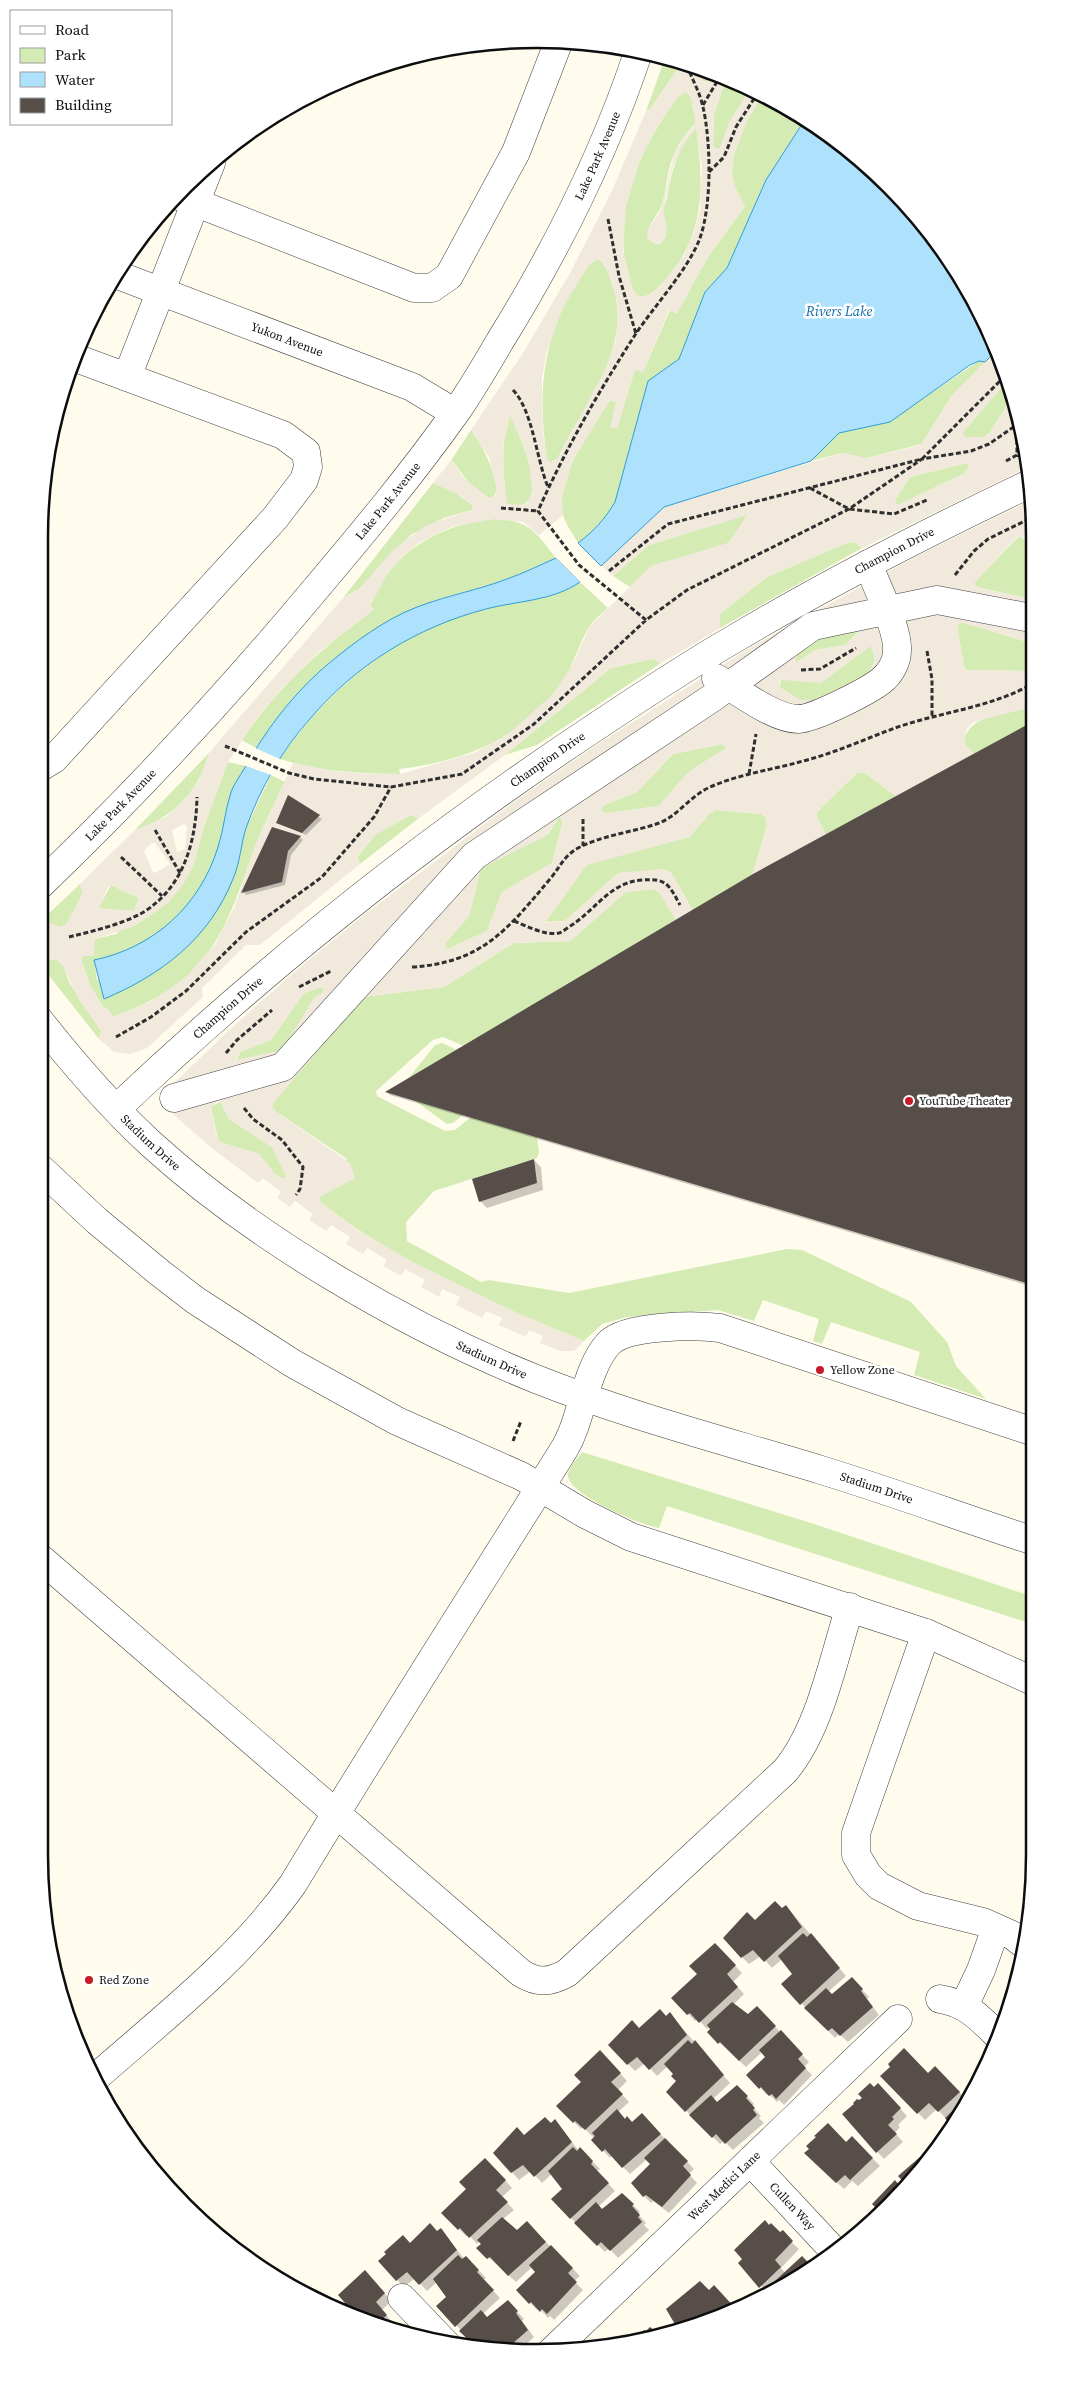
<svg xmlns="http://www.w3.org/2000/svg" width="1074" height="2392" font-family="'Source Serif 4',serif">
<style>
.green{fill:#d4ecb4}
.plaza{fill:#f0e9dc;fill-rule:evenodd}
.water{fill:#aee1fb;stroke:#2f9cd7}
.pier{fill:#fffbed}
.shadow{fill:#0003}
.building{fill:#574d49}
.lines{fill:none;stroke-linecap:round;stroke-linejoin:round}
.minor-casing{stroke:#404040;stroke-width:29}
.path{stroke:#2f2f2f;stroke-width:3;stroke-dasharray:5 2.5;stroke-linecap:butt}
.minor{stroke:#fff;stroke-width:28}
.poi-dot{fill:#c71b2b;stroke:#fff;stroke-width:2}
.labels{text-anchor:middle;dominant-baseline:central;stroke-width:5;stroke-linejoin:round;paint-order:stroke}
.street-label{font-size:12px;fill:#0d0d0d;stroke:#fff}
.poi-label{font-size:12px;fill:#0d0d0d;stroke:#fff;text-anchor:start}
.water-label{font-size:14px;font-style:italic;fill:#0d6ca8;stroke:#fff}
.rim{fill:none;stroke:#0d0d0d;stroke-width:2.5}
</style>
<rect width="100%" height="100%" fill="#fffbed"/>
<path class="green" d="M665,58L682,63L650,109L646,111Z
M702,69L715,73L707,83L702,80Z
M727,77L750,89L730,121L720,148L717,149L713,146L714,114Z
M686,92L691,97L696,123C683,136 673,152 669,170C666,181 666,193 662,204C658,216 645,227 648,239L659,244C672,236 663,224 663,213C662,208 666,203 667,198C672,171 677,148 696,127C704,183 706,236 665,280C658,287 651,297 640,297C632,293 629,280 627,271C614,214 636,157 668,111C673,105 677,94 686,92Z
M762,97L804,121L766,180L727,268L705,292L679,359L648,381L615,502C605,519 594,531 578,543C573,534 566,525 563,515C553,481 592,427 610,400L616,402L617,428L635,369L643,372L670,310L677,313L708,257L745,206C739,196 733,186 732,173C730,148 747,116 762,97Z
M597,259C605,262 609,273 611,281C636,346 584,403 558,458L550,463L547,459C538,398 541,347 571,292C578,281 585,265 597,259Z
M979,361L985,362L952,395L922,444L866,458L842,453L811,461L839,433L890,421Z
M1007,381L1011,398L990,433L984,437H965L962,433Z
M510,415C518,431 544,488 527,502C522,507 514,505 507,504C503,474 500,445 510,415Z
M471,430C485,450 493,467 497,490L493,498C476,496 460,472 452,459Z
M967,463L969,466L965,473L900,504H895V500L910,477Z
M433,483L452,490L472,505V510L444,518L411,535L360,588L343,598Z
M748,514L729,543L652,566L630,587L613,576L649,545Z
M494,519C529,520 536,532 556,558L506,580L432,601L274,722L256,748L242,740C277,687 323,648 373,609L370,606C390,552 440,524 494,519Z
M1019,536L1031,543V599L976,587L974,583Z
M849,542L856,543L862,548L720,628V614L767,577Z
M580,582L608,608C602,613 596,618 591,624C580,640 575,662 564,679C525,738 466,761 399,769L400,774C359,774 319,771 280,759C332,684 396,633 485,609C516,601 553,601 580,582Z
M961,622L1031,643L1032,671L966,670L964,667L957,626Z
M859,624L862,627L846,645L815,650L797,662L794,660L809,638Z
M870,646L873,648L875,660L869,673L817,700H800L779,687L781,680Z
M653,659L661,663L537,745L505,755L611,668Z
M1032,707V722L974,754L964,743C966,714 1009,713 1032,707Z
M722,744L725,746V749L690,771L659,806L607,813L603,812L601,808L604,805L637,792L673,754Z
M209,753C199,792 173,818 135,830Z
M228,762L246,766C241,775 234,784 231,793C225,811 224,831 218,849C199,907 154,948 94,960L97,980L234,878L246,828L271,775L285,782C275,803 264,823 256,844C235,901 222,955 168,991C151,1002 132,1009 113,1017L108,1009L103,1007L90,985L81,959L95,939L116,934L193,867L203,829Z
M857,773H865L896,796L826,835L817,817V812Z
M716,810L761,814L766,818L767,825L753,874L693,911L672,874L666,870L618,873L565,921L544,922L585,866L593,862L689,837L710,813Z
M411,815L419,818L360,864L357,857L376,834Z
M559,817L563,821L552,863L502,892L487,931L450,948H446V942L469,916L481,868L548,834Z
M80,884L83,893L66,925L61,927L42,920Z
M111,885L139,898L134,911L100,909L99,907Z
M654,889L661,894L676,920L464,1046L443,1037L433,1040L376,1091L377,1096L445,1131L455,1130L471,1117L537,1136L539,1153L537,1158L434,1191L406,1222L407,1241L481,1282L489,1280L569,1293L787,1249L802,1250L911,1302L947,1342L956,1366L986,1399L914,1375L920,1352L831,1322L822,1344L813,1341L819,1319L763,1300L754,1321L718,1310L627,1317L602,1324L584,1341C493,1304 397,1263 319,1201L318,1199L347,1159L275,1111L272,1107L274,1102L363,997L444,987L514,943L570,941L626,892Z
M56,959L63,965L69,982L101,1031L99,1039L39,963V961Z
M322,987L324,989L323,993L314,998L283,1050L236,1061L240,1052L271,1040L304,993Z
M442,1043L457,1050L408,1079L435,1045Z
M414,1100L463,1115L453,1123L447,1124Z
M221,1102L229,1119L272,1147L286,1176L284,1179L275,1174L259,1154L223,1143L218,1140L211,1106Z
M582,1452L814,1524L1034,1597L1035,1625L667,1506L659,1528C641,1525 567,1494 568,1475C568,1467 578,1458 582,1452Z"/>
<path class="plaza" d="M682,63L702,69V80L705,83L715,73L727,77L714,114L713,146L717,149L720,148L730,121L750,89L762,97L748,119L734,155L732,173L736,190L745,206L708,257L677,314L669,310L643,372L635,370L617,429L610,427L616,402L610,400L573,460L562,497L563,515L539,535L523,522L494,519L451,527L420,542L402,557L387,575L371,604V608L375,609L319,652L275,696L256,719L228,762L203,829L193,867L182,886L168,903L135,926L95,939L94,956H84L81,959L90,985L103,1007L108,1009L113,1017L152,1001L186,977L215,944L235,906L256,843L293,763L335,771L366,774H400L474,753L494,742L513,730L553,694L573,664L590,626L651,566L728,543L748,515L649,545L613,576L601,566L664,507L842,453L866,458L918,446L925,440L952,395L998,349L1007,381L962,433L965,437H984L989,435L1011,398L1030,466L862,548L856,543L849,542L767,577L720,614V628L661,663L653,659L611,668L505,755L419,818L411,815L376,834L357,856L360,864L260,945H246L202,988L203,997L147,1048L131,1054L114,1052L99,1039L101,1031L78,998L61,962L56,959L39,961V923L42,920L61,927L65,926L83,893L80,884L135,830L166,817L185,800L200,779L209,753L219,741L343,598L360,588L393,550L427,525L472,510V505L461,496L433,483L452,459L461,475L475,487L488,497H495L497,490L489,457L471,430L523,353L570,273L611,193L646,111L650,109ZM686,92L691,97L696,123L684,138L674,155L663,203L658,215L647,231L648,239L656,245L664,240L667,228L663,211L673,166L683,145L696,128L702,167L700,210L694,233L684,256L659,287L649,295L640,297L633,290L623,250L626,207L640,160L657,127L679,96ZM597,259L601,261L609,274L616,298L618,312L616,340L606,368L558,458L550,463L547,459L543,432L542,405V378L546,354L563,307L589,265ZM510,416L524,446L529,463L532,491L528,502L523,505L507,504L504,482L503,447ZM967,463L969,466L965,473L900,504H896L895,500L910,477ZM184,824L187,826L185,849L177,852L172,830ZM152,843H155L170,864L155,873L153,872L144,851ZM112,885L139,898L134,911L99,908L108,887Z
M1031,500V543L1023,537H1017L974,583L979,588L1031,599V643L961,622L957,626L964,666L966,670L1032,671V707L977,721L971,724L966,730L964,743L974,754L896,796L865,773H857L817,812V817L826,835L753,874L767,825L766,818L761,814L717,810L710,813L690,837L587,865L545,923L565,921L618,873L663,869L672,874L693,911L676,920L658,891L654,889L626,892L570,941L514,943L444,987L363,997L274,1102L272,1107L275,1111L350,1163L355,1178L320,1197L319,1201L358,1230L413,1262L515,1312L584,1341L574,1351H560L540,1343L543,1336L529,1330L526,1337L499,1325L502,1318L486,1311L482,1318L456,1305L460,1297L442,1289L439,1297L421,1287L425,1280L405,1269L401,1276L383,1266L387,1260L367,1248L363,1254L346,1244L350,1237L331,1225L326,1231L309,1220L313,1214L295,1201L290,1207L277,1198L281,1192L263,1178L258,1183L213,1149L175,1116L171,1109L170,1093L174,1083L226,1033L299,968L368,912L518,799L592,748L748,649L915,557ZM859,624L862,627L846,645L815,650L797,662L794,661L809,638L847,634ZM871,646L875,660L869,673L817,700H800L779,687V681L783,680L821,683ZM722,744L725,746V749L687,773L659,806L607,813L603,812L601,809L604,805L637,792L673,754ZM559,817L563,821L552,863L502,892L487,931L450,948H446V942L469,916L481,868L546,836ZM322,987L324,989L323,993L314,998L283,1050L235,1060L240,1052L271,1040L304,993ZM219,1101L222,1103L229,1119L272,1147L286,1176L284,1179L275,1174L259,1154L223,1143L217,1139L211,1106Z"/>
<path class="water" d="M804,121L840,142L932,233L998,349L985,362L979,361L970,365L890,422L839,433L811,461L664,507L601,566L578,543C594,531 605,519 615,502L648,381L679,359L705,292L727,268L766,180Z
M556,558L580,582C553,601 516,601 486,609C417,627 355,665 309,720C282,750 260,789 246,828C241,844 240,863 233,879C209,939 161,975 104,999L94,960C153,948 200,906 218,847C224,829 225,810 231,792C234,784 240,776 244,769C264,733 289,699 320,671C344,650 374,627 403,613C437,597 473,592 507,579C524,573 540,565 556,558Z"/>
<path class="pier" d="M576,541L588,556L603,568H599L586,557L576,544Z
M554,556H557L581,581L582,584Z
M253,747L282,760L274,776L243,765Z"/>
<path class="shadow" d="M1032,723L1033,1287L390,1095L387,1092Z
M288,797L322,819L306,835L277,822Z
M300,837L303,840L291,855L285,885L246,895L243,892Z
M534,1160L541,1167L543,1190L487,1208L480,1201Z
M786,1906L846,1976L828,1992L832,1996L852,1979L869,1997L867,1999L879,2015L848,2042L839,2034L835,2038L783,1984L793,1974L782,1959L772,1968L761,1956L749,1964L742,1957L755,1922Z
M722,1952L742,1973L733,1982L744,1994L733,2005L748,2016L757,2008L809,2062L804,2067L812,2075L784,2105L779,2100L777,2102L769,2094L767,2095L748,2075L767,2057L762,2052L746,2067L708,2032L712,2029L710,2027L707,2029L698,2019L695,2021L673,1998Z
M670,2014L730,2083L713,2099L717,2103L737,2086L754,2104L752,2106L761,2116L759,2118L764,2123L733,2150L724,2141L720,2144L667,2092L678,2081L675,2074L668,2066L657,2076L645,2063L635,2071L628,2064L640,2029Z
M600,2052L627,2081L618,2090L629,2102L618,2112L632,2124L642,2115L694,2169L689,2174L697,2183L669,2213L653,2201L651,2203L632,2183L652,2164L647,2159L630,2174L612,2156L610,2158L593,2140L594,2138L583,2127L581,2129L558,2106L583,2082Z
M935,2068L968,2101L954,2127L937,2109L925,2120L882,2076L928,2075Z
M874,2088L885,2092L907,2116L898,2125L900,2127L895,2133L903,2142L884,2159L843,2114Z
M555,2121L579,2151L580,2149L600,2169L597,2171L615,2191L598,2207L602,2211L622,2194L640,2212L638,2214L646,2223L644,2225L649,2230L618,2258L609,2248L605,2252L552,2199L563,2189L552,2174L542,2183L531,2171L519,2180L495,2153Z
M852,2137L880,2166L858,2186L852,2181L844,2189L813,2160L846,2143Z
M920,2159L926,2165L909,2186L900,2176Z
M492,2166L512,2188L502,2197L514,2210L503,2219L517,2231L527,2223L580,2276L574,2281L583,2290L554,2320L550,2316L548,2318L539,2308L537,2310L518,2290L537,2272L532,2267L516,2282L478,2248L482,2244L480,2241L477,2244L468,2234L466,2236L443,2213Z
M765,2221L770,2226L771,2224L799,2249L781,2268L785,2273L786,2287L768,2295L735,2250Z
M441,2229L464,2259L466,2257L486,2278L483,2280L500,2298L483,2314L487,2318L508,2302L524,2319L522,2321L534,2337L519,2351L477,2347L438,2306L448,2297L437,2282L427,2291L415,2278L404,2287L397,2280L410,2244Z
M372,2279L391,2301L382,2310L393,2323L386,2329L339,2310Z"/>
<path class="building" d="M1032,722L1033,1285L385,1092L753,874Z
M288,795L320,815L302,833L276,823Z
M272,827L301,836L288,851L282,882L241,893Z
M534,1159L537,1183L479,1202L472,1179Z
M775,1901L782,1908L786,1905L802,1927L764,1962L753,1950L741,1958L723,1938L747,1912L755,1920Z
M803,1933L807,1937L811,1933L840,1968L800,2005L781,1984L792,1974L778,1956Z
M715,1943L736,1965L727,1974L738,1987L699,2023L690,2013L687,2015L671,1998L697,1974L689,1966Z
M852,1977L863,1989L861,1991L873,2007L840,2036L832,2028L828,2031L804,2008L826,1988L832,1994Z
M732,2002L748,2014L757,2006L776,2026L739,2061L720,2042L718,2044L707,2032L710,2029L707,2025Z
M660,2009L666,2016L670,2012L687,2035L649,2070L637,2057L627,2065L608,2045L632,2020L639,2028Z
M781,2030L803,2054L798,2059L806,2068L776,2099L772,2094L769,2096L761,2087L759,2089L746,2075L765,2057L759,2050Z
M688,2040L692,2044L695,2040L724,2075L685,2112L666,2092L676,2081L671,2076L673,2074L664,2064Z
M904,2048L928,2073L935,2066L960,2092L938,2112L929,2103L917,2114L880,2076L890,2067L888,2064Z
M600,2050L621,2073L611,2082L623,2094L585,2130L575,2121L573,2123L556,2106L581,2082L574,2075Z
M870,2083L874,2087L878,2083L901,2108L892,2117L894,2119L888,2125L897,2134L876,2153L842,2114L854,2104L853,2103L857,2099L859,2100L862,2098L858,2094Z
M737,2085L748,2096L746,2098L755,2108L753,2110L757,2115L725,2144L716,2134L712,2138L689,2115L711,2095L717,2102Z
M965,2099L967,2102L953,2129L945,2118Z
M617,2109L625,2119L627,2116L632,2122L642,2113L661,2134L622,2168L605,2149L602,2152L591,2140L595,2136L592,2133Z
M545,2117L551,2123L555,2119L572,2142L534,2177L523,2165L511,2173L493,2153L517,2127L524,2135Z
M828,2123L846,2142L852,2136L873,2158L850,2180L845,2175L836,2183L804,2153L809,2149L806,2146L816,2137L814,2136Z
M949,2132L950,2133L943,2143L940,2141Z
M665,2138L688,2161L683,2166L691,2175L662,2207L646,2195L643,2197L631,2183L650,2164L644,2158Z
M573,2147L577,2151L580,2147L593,2161L591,2164L609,2183L570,2219L551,2199L562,2189L548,2171Z
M920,2157L926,2164L908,2187L898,2176Z
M485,2158L506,2180L496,2190L508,2202L469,2238L460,2228L458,2230L441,2213L466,2189L459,2182Z
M895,2180L904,2191L871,2222L867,2217L876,2208L872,2204Z
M622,2193L634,2204L632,2206L640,2215L638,2217L642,2222L610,2251L601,2242L597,2246L574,2223L596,2202L602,2209Z
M502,2217L517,2230L527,2221L546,2242L508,2276L490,2257L487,2259L476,2248L481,2244L477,2240Z
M765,2220L769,2225L771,2223L780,2232L783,2230L793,2241L775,2260L781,2267L759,2288L738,2263L742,2259L734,2250Z
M430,2223L437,2231L441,2228L457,2250L419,2285L407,2272L396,2281L378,2261L386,2254L384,2252L403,2235L410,2243Z
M551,2245L573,2268L568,2273L577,2282L547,2314L542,2309L540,2312L531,2302L529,2304L516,2290L535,2272L529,2265Z
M458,2255L462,2259L466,2256L479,2270L477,2272L494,2290L455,2327L436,2306L446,2297L433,2279Z
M802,2256L814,2268L786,2287L766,2295L763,2292Z
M365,2270L385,2293L376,2302L387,2315L375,2326L338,2309L345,2303L338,2295Z
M700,2281L709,2290L714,2285L736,2309L697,2327L679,2331L666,2309Z
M508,2300L518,2311L516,2313L528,2330L505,2350L476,2347L459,2331L481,2310L487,2317Z
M650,2327L661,2335L634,2341L644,2330L646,2331Z"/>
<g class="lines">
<defs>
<g id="minor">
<path d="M176,195L414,288H432L449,276L516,152L559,41"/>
<path id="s1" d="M115,274L412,387L455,413"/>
<path d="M127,377L211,163"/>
<path d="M716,678C737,690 774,719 798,719C814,719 868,691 881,681C890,674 897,662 897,651C899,630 876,585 868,564"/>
<path d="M39,768L54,759L275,518L304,480L308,467L306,452L283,435L73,357"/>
<path id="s2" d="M39,886C136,793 227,695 313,592C362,534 412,474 456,412C472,389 486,365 500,341C557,249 605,153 639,50"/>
<path id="s3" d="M39,1020C73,1063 109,1105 150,1143C254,1238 406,1327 536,1379C629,1416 726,1441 821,1470C893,1492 963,1518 1034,1541"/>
<path d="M174,1098L283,1067L474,856L712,698L813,626L937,600L1031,618"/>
<path id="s4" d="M116,1109C265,968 426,839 597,726C642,696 687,666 734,639C830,582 930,531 1031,483"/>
<path d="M39,1167L97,1221L160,1273L195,1300L292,1363L397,1421L521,1476L585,1514L631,1537L926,1633L1035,1682"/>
<path d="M39,1557L521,1973C537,1983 549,1983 567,1973L785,1771C820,1730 833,1659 850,1607"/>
<path d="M926,1633L856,1833V1855L868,1875L879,1886L918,1906L983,1922L1012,1935L1026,1946"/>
<path d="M940,1999C967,2003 982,2020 1000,2038"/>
<path d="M964,2006L981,1970L996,1928"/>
<path d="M94,2079C163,2018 239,1960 293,1884C381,1738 473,1595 563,1451C583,1420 584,1370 609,1343C627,1325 695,1325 720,1328L1034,1432"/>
<path id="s5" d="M750,2161L836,2253"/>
<path d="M402,2298L446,2344"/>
<path id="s6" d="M551,2352L898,2019"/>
</g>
</defs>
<use href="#minor" class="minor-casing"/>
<path class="path" d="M703,105L721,75
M709,172L724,157L736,127L757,94
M608,219L619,276L636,334
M513,390C533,411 536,458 548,487
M1017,425V457
M1006,461L1017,455
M810,488L849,509L894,514L927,500
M501,508L538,511
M609,571L668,524L922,459L1005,376
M955,575L974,551L988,539L1031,518
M646,620L579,565L538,511C565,450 599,391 635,335C654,306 688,270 700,238C712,204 711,142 703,107C700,93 693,81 688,68
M927,651L932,679V718
M801,670L820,669L856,648
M225,746L289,773L314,779L391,787L462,774L534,724L646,620L687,590L849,509L922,459L971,451L989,444L1018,424
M749,774L756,734
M583,819V846
M155,830L180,873
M121,857L162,896
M514,921C527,926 545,936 559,933C563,932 568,927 572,925C596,909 611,882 642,880C667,878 669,885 680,905
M69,937C93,931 120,925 142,913C184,888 196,841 197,797
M412,967C482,963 508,929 550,879C561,866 564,855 580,847C604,835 634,832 659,823C676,817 691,796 708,788C738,774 772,770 803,761C835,753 865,739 895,728C940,712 990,708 1032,684
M299,987L331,971
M116,1037L151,1017L186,991L246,932L322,877L374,817L391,787
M226,1053L237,1040L272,1010
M244,1108L253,1119L282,1140L303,1167L300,1189L296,1195
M513,1441L521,1421"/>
<use href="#minor" class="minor"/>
</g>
<g class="poi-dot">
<circle cx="909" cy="1101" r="5"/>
<circle cx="820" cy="1370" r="5"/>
<circle cx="89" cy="1980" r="5"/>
</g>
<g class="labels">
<g class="street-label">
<text stroke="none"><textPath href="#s2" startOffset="925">Lake Park Avenue</textPath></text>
<text stroke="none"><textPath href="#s1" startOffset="184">Yukon Avenue</textPath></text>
<text stroke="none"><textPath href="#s2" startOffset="520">Lake Park Avenue</textPath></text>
<text stroke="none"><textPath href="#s4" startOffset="961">Champion Drive</textPath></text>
<text stroke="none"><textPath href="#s4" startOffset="556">Champion Drive</textPath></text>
<text stroke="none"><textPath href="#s2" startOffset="115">Lake Park Avenue</textPath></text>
<text stroke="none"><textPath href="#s4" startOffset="151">Champion Drive</textPath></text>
<text stroke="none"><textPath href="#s3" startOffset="166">Stadium Drive</textPath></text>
<text stroke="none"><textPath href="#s3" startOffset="572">Stadium Drive</textPath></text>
<text stroke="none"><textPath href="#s3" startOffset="978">Stadium Drive</textPath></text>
<text stroke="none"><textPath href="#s6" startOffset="240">West Medici Lane</textPath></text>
<text stroke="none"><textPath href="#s5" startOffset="62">Cullen Way</textPath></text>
</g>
<g class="poi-label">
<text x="919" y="1101">YouTube Theater</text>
<text x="830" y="1370">Yellow Zone</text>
<text x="99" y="1980">Red Zone</text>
</g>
<g class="water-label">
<text x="839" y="311">Rivers Lake</text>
</g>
</g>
<path d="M0 0H1074V2392H0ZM537 48H537A489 489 0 0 1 1026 537V1855A489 489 0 0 1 537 2344H537A489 489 0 0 1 48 1855V537A489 489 0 0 1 537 48Z" fill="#fff" fill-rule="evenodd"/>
<path class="rim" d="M537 48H537A489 489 0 0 1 1026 537V1855A489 489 0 0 1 537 2344H537A489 489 0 0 1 48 1855V537A489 489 0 0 1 537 48Z"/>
<rect x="10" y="10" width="162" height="115" fill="#ffffff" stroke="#9e9e9e"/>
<rect x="20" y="26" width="25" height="8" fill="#ffffff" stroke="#9e9e9e"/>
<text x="55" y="35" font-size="15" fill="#0d0d0d">Road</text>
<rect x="20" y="48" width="25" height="15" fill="#d4ecb4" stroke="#9e9e9e"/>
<text x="55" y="60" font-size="15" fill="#0d0d0d">Park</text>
<rect x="20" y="72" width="25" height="15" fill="#aee1fb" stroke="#9e9e9e"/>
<text x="55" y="85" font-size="15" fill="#0d0d0d">Water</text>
<rect x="20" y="98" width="25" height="15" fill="#574d49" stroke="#9e9e9e"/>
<text x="55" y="110" font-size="15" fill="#0d0d0d">Building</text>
</svg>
